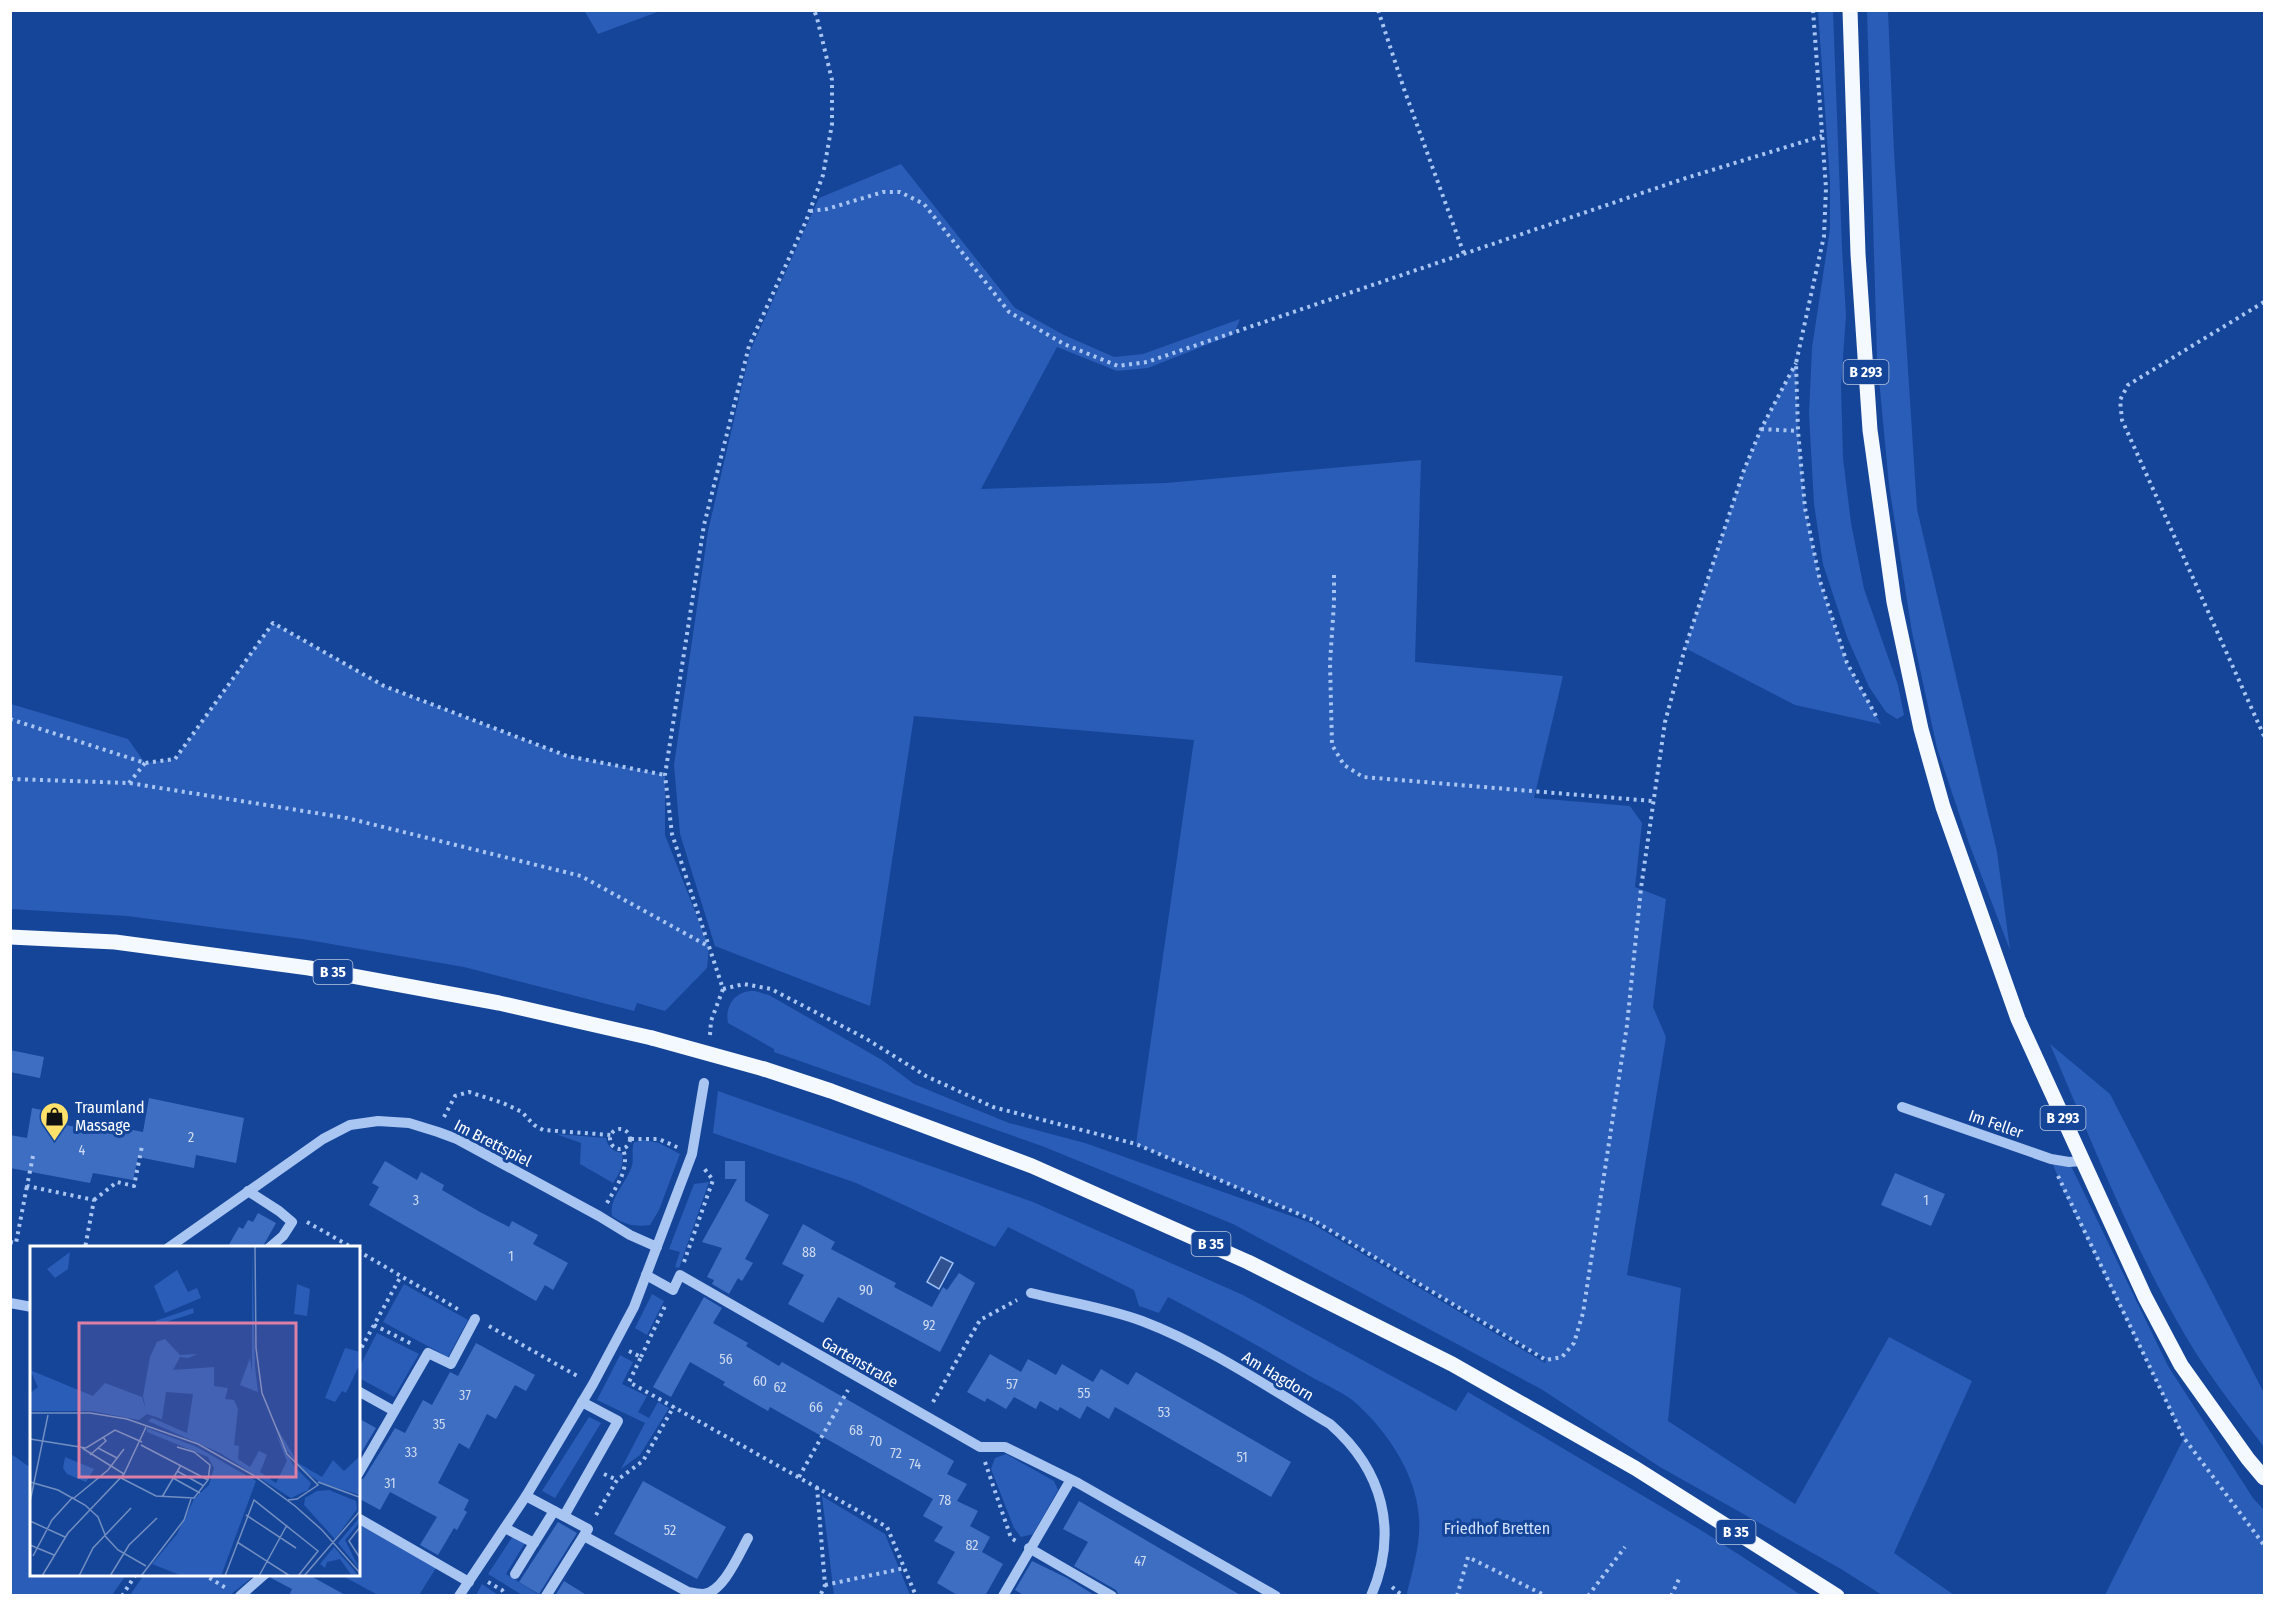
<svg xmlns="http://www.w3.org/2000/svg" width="2275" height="1606" font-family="'Fira Sans Condensed',sans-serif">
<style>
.green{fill:#295db7}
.water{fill:#305190;stroke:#9cbef5;stroke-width:1.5}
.building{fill:#3e6ec1}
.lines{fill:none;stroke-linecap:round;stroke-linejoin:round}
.path{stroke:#a9c5f2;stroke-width:4;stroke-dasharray:3 4.5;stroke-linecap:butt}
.minor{stroke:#a9c5f2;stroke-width:10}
.major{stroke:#f4f8ff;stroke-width:15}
.major-bridge{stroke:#f4f8ff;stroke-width:15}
.labels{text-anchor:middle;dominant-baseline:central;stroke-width:6;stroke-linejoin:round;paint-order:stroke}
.number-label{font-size:14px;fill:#cfdbf0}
.shield{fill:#154599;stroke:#b9c7e0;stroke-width:1.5}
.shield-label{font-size:15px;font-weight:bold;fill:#fff}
.poi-label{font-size:16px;fill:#fff;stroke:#154599;text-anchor:start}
.street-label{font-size:16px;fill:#fff;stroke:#154599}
.park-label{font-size:16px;fill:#d1e1fd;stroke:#154599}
.inset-road{fill:none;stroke:#738fc2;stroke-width:1.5}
.view{fill:#dd80a5;fill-opacity:0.15;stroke:#dd80a5;stroke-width:3}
.inset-edge{fill:none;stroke:#fff;stroke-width:3}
</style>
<rect width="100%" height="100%" fill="#154599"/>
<g class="green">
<path d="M584,10H660V11L598,34Z"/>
<path d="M1818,11H1833L1842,248L1846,315L1841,385L1843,458L1851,523L1864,589L1898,685L1904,715L1897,719L1886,712L1869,687L1847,637L1823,564L1814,504L1809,414L1812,348L1830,229V181Z"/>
<path d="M1867,11H1888L1894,152L1917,509L1997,852L2010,950L1970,846L1937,748L1912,632L1889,485L1877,358Z"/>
<path d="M901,164L1015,308L1064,335L1114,357L1143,354L1240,319L1234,334L1148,368L1117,371L1057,347L981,489L1166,483L1421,460L1415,662L1563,676L1534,798L1630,806L1642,823L1635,887L1666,899L1653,1007L1666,1037L1627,1275L1681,1288L1668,1421L1795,1504L1889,1337L1972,1381L1894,1553L1954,1595H1882L1841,1569L1660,1467L1541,1389L1233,1224L1042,1146L774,1052V1049L728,1023C725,1008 733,993 750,991C755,990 763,994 769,995L882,1060L914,1084L955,1101L1009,1123L1085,1143L1311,1223L1545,1363L1546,1359L1313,1220L1136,1144L1194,740L914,716L870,1006L715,946L680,834L674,765L708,531L750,351L819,198Z"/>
<path d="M1796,363L1798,431L1805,508L1820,581L1847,663L1881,724L1795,705L1685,648L1744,470L1761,429Z"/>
<path d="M273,623L384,686L567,756L665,775V835L709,947L707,968L665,1011L637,1003L634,1011L464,967L302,939L127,916L11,909V704L128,739L145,763L175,759Z"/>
<path d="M2050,1044L2110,1094L2264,1393V1447C2237,1411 2208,1375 2185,1335C2131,1243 2092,1142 2050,1044Z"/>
<path d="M718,1091L1033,1202L1243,1295L1456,1411L1468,1392L1704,1532L1801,1595H1409L1407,1593C1413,1568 1421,1543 1419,1517C1416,1475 1389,1434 1359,1406C1346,1393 1325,1385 1308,1375C1262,1348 1216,1322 1168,1297L1159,1313L1139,1306L1134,1290L1008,1227L995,1247L856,1183L713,1133Z"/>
<path d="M556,1134L606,1138C608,1148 613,1151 622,1153C624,1165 620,1173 613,1183L580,1164L581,1143Z"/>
<path d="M645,1140L659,1143L680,1154L659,1210L650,1225C635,1227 625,1225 612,1216C609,1197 626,1184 632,1166C634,1158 631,1151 634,1142Z"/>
<path d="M2051,1159L2069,1162L2168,1366L2253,1498L2264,1510V1595H2105L2184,1438L2062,1188Z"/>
<path d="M709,1182L679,1268L675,1267L680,1252L669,1249L694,1184Z"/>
<path d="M404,1284L468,1320L448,1357L383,1322Z"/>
<path d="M652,1294L664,1301L647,1335L635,1328Z"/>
<path d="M377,1333L419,1354L394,1397L359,1378V1368Z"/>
<path d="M620,1355L633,1362L622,1384L647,1396L638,1412L649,1418L658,1402L669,1408L640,1455L621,1469L645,1423L597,1400Z"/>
<path d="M589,1417L601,1423L555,1498L542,1491Z"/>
<path d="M11,1454L31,1468L32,1574L126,1575L112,1595H11Z"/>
<path d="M1006,1454L1054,1481L1058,1490L1033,1534L1021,1537L1014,1528L991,1469L995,1458Z"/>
<path d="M822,1496L885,1534L910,1595H834Z"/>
<path d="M359,1524L436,1568L419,1595H378L341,1575L358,1574Z"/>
<path d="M513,1536L525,1543L506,1574L538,1594L537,1595H522L488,1574Z"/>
<path d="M144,1575V1574L255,1575L230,1595H130Z"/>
<path d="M482,1584L498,1595H499H476Z"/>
</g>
<path class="water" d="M941,1257L953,1263L939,1289L927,1282Z"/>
<g class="building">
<path d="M10,1050L44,1057L40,1078L10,1072Z"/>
<path d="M149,1098L244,1118L236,1163L196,1155L194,1168L138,1157L133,1180L93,1173L90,1183L10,1168V1135L27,1138L32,1108L58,1113L56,1123L106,1133L107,1125L143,1132Z"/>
<path d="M385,1161L417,1180L421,1172L444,1185L442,1190L480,1212L509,1227L512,1221L538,1235L533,1244L568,1263L553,1290L545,1285L536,1301L369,1205L379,1187L372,1183Z"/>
<path d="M725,1161H745V1201L769,1215L745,1259L753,1263L742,1281L738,1278L729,1294L712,1284L714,1280L707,1277L722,1248L702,1242L737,1179H725Z"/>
<path d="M1895,1173L1945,1194L1931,1226L1881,1205Z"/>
<path d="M258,1213L276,1223L262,1248H227L239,1227L243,1229L248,1220L253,1222Z"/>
<path d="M803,1224L835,1242L831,1249L896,1283L894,1287L932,1307L943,1287L947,1290L959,1273L975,1283L940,1352L838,1297L823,1323L788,1304L804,1275L782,1264Z"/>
<path d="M704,1297L722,1308L713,1323L748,1343L746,1346L779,1366L782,1362L954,1461L947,1474L967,1484L957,1501L978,1511L970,1526L990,1537L982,1552L1003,1564L985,1596H959L937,1583L955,1552L934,1541L943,1527L923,1516L933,1499L770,1407L768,1411L723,1385L725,1382L690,1362L671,1397L653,1387Z"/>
<path d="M476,1343L535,1375L526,1391L515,1385L496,1419L487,1414L469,1449L459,1443L438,1483L469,1500L464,1510L467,1512L457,1530L454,1528L438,1555L420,1545L437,1517L390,1492L380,1510L358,1498V1481L364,1478L395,1428L405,1433L423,1400L432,1405L450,1372L458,1376Z"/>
<path d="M990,1354L1021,1372L1028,1359L1056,1375L1062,1364L1093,1382L1101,1369L1128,1385L1136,1372L1291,1462L1271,1497L1115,1407L1109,1419L1087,1406L1080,1419L1060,1407L1058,1411L1040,1401L1036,1409L1014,1397L1006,1409L987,1398L985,1402L967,1392Z"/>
<path d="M358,1418L376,1428L358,1458Z"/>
<path d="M643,1481L726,1527L697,1579L614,1534Z"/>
<path d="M1079,1501L1166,1552L1242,1596H1119L1116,1590L1074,1566L1088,1542L1063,1529Z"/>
<path d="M558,1522L577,1533L539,1594L519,1582Z"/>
<path d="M1032,1561L1067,1578L1096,1596H1025L1015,1590Z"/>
<path d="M272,1575H309L347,1596H289L292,1589L271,1578Z"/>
<path d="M564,1581L588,1596H555Z"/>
</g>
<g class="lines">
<g class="path">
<path d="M1378,10L1404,89L1464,254"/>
<path d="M1813,10L1826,188L1824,236L1796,363L1798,431L1805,508L1820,581L1847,663L1876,716"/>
<path d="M810,211L827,209L883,192H900L924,204L1009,312L1064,344L1118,366L1147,362L1683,179L1822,136"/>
<path d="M2264,302L2128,385L2120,400L2122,420L2264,736"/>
<path d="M1761,429L1798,431"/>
<path d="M1334,575V603L1330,663L1332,745L1344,765L1363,777L1652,801"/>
<path d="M10,719L145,763L175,759L273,623L384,686L567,756L665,775"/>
<path d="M10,779L129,783L347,818L581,876L708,946"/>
<path d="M129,783L145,763"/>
<path d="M723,989L744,984L771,989L865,1038L926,1076L993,1107L1136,1144L1313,1220L1546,1360L1562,1357L1574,1343L1583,1313L1627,1025L1641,888L1665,722L1685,648L1744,470L1761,429L1796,363"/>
<path d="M710,1035L711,1021L723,989L672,834L665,775L704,525L749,346L806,221L823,175L832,124V80L817,18L814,10"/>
<path d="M444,1117L455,1096L469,1092L503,1103L522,1112L534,1125L543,1130L611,1135"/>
<circle cx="620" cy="1139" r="10"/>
<path d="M631,1139H659L679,1148"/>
<path d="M33,1156L27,1186L94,1200L85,1248"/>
<path d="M2058,1176L2184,1438L2264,1545"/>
<path d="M94,1200L117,1182L134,1186L142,1146"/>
<path d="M607,1203C617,1185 630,1169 623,1149"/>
<path d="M307,1222L353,1248"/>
<path d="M10,1242L16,1243L27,1186"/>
<path d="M358,1251L461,1311"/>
<path d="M684,1262L713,1180L703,1167"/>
<path d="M374,1325L414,1345"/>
<path d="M489,1326L579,1377"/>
<path d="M629,1351L641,1357L629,1382L887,1527L916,1596"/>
<path d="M358,1354L401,1276"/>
<path d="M641,1357L666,1304"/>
<path d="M933,1402L980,1320L1017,1300"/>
<path d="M985,1462L1011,1538L1016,1541"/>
<path d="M604,1474L617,1480"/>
<path d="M799,1477L848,1390"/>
<path d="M817,1487L825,1585L820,1596"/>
<path d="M596,1515L617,1480L643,1461L674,1406"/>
<path d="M203,1574L226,1588"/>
<path d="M488,1582L502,1590L506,1596"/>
<path d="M825,1585L905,1568"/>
<path d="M1392,1587L1403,1596"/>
<path d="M122,1596L136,1574"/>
<path d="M1457,1596L1468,1557L1546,1596"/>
<path d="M1588,1596L1625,1547"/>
<path d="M1671,1596L1679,1579"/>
</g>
<g class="minor">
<path d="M1902,1107L2051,1159L2069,1162L2082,1161"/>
<path d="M248,1191L279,1211L292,1222L283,1236L269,1248"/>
<path d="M168,1248L323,1139L350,1125L378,1121L409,1123L438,1132L457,1139L599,1216L630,1235L657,1247"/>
<path d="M646,1275L673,1290L680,1275L980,1447H1005L1078,1483L1276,1596"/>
<path d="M1031,1293C1067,1302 1107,1308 1142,1321C1208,1346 1269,1388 1330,1424C1383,1470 1399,1531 1371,1596"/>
<path d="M10,1303L32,1307"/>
<path d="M358,1391L394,1411"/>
<path d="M358,1474L428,1353L451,1364L475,1319"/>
<path d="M526,1496L588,1529L546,1596"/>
<path d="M564,1516L618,1421L582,1402"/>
<path d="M358,1518L469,1582"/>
<path d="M505,1528L534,1543L554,1511"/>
<path d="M584,1536L688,1592C693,1593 698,1594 703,1594C723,1593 739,1554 748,1538"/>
<path d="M1029,1548L1112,1596"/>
<path d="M515,1574L534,1543"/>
<path d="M240,1596L265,1574"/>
<path d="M459,1596L526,1496L593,1384L634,1307L692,1154L704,1083"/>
<path d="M1003,1596L1070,1481"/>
</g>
<g class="major">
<path d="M1850,10L1858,254L1870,430L1894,602L1921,729L1943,807L2018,1019L2145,1297L2181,1365L2248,1459L2264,1478"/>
<path d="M10,937L115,942L309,968L499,1003L652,1038"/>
<path d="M764,1069L831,1091L1032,1166L1248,1262L1452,1364L1635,1468L1837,1596"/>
</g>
<path class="major-bridge" d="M652,1038L764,1069"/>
</g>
<defs>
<symbol id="shop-pin" viewBox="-11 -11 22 30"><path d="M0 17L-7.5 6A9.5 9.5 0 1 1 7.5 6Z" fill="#ffe06a" stroke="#154599"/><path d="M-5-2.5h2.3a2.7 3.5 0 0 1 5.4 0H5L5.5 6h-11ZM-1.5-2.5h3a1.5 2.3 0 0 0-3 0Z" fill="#111"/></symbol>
</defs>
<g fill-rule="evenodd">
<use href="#shop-pin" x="38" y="1100" width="33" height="45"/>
</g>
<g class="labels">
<g class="number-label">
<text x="191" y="1137">2</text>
<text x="82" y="1150">4</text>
<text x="416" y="1200">3</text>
<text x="1926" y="1200">1</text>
<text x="809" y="1252">88</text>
<text x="511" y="1256">1</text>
<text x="866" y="1290">90</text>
<text x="929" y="1325">92</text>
<text x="726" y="1359">56</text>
<text x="760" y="1381">60</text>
<text x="1012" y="1384">57</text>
<text x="780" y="1387">62</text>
<text x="1084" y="1393">55</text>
<text x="465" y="1395">37</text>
<text x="816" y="1407">66</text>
<text x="1164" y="1412">53</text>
<text x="439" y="1424">35</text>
<text x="856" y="1430">68</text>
<text x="876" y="1441">70</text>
<text x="411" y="1452">33</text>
<text x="896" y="1453">72</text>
<text x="1242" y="1457">51</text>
<text x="915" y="1464">74</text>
<text x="390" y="1483">31</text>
<text x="945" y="1500">78</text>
<text x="670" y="1530">52</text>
<text x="972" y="1545">82</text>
<text x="1140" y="1561">47</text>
</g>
<g class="shield">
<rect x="1843.5" y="360" width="45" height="24" rx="4.5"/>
<rect x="313.5" y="960" width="39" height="24" rx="4.5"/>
<rect x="2040.5" y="1106" width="45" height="24" rx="4.5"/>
<rect x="1191.5" y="1232" width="39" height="24" rx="4.5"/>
<rect x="1716.5" y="1520" width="39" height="24" rx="4.5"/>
</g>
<g class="shield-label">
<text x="1866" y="372">B 293</text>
<text x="333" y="972">B 35</text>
<text x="2063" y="1118">B 293</text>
<text x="1211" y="1244">B 35</text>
<text x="1736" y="1532">B 35</text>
</g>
<g class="poi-label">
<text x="75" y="1107">Traumland<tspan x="75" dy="18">Massage</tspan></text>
</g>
<g class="street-label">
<text transform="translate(1996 1124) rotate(19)">Im Feller</text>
<text transform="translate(493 1143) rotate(27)">Im Brettspiel</text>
<text transform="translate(860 1362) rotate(30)">Gartenstraße</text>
<text transform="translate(1278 1376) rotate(31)">Am Hagdorn</text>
</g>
<g class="park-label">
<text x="1497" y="1528">Friedhof Bretten</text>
</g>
</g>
<g transform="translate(30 1246)">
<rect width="330" height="330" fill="#154599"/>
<path d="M222,0L225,121L228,146L210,139L220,112L222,126ZM40,6L38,23L25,32L17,23ZM147,24L158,46L167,42L171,52L135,67L124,40ZM267,38L280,43L277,70L264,68ZM163,62L164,67L127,79L125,75ZM135,93L150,109L167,108L158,112L150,111L143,124L184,121V140L198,142L195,153L204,154L208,163L204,199L209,200L208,213L220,221L229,205L237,209L230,226L246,237L257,215L246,188L264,220L281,237L278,244L261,252L190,207L118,175L122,172L166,191L157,187L163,148L136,146L132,173L117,168L109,174L61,165H0V147L8,141L0,124L63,150L75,137L112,151L116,164L113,150L120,111L127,96ZM315,102L330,106V118L316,147L312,145L305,156L295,152ZM244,177L268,217L292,231L303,214L314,225L330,210V249L291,237L275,226L257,205ZM117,182L167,201L226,235L191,330L150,329L122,318L147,288L164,253L179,239L184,222L178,211L117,186ZM35,211L64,223L56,236L37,228L33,222ZM299,244L326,255L327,263L305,293L274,259L275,252L287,245ZM330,271V276L315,294L330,324L308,297ZM304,301L323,323L328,330H322L310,313L297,316L295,322L290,318Z" fill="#295db7"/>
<path class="inset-road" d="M225,0L226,102L232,147L257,208L288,239L267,253L258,254M0,167H60L97,173L168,198L223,229L265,260L292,284L330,327M0,193L56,202L85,184L112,196M111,199L178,234M52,202L94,228M68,202L87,212M60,209L76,195L73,191M147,225L174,240M91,232L126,250L164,252L178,234L180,219L164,206L147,201M143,232L170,247M0,236L28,244L55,259L68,271L76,291L88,304L116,320M288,236L329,251M132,251L151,219M44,252L78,224L94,203M0,256L18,169M216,269L266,302M0,275L35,291M330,281L319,295L330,312M207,296L260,330M0,299L24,309M3,310L22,274L43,251M12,330L38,287L94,228L116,181M49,330L63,302L101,262M80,330L99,299L127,272M111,330L154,274L161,253M195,330L224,254L288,305L268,330M229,330L257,279M274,330L330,265"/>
<path class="view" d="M49,77H266V231H49Z"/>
<rect width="330" height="330" class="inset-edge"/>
</g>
<rect width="2275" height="1606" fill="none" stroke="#ffffff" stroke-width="24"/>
</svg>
